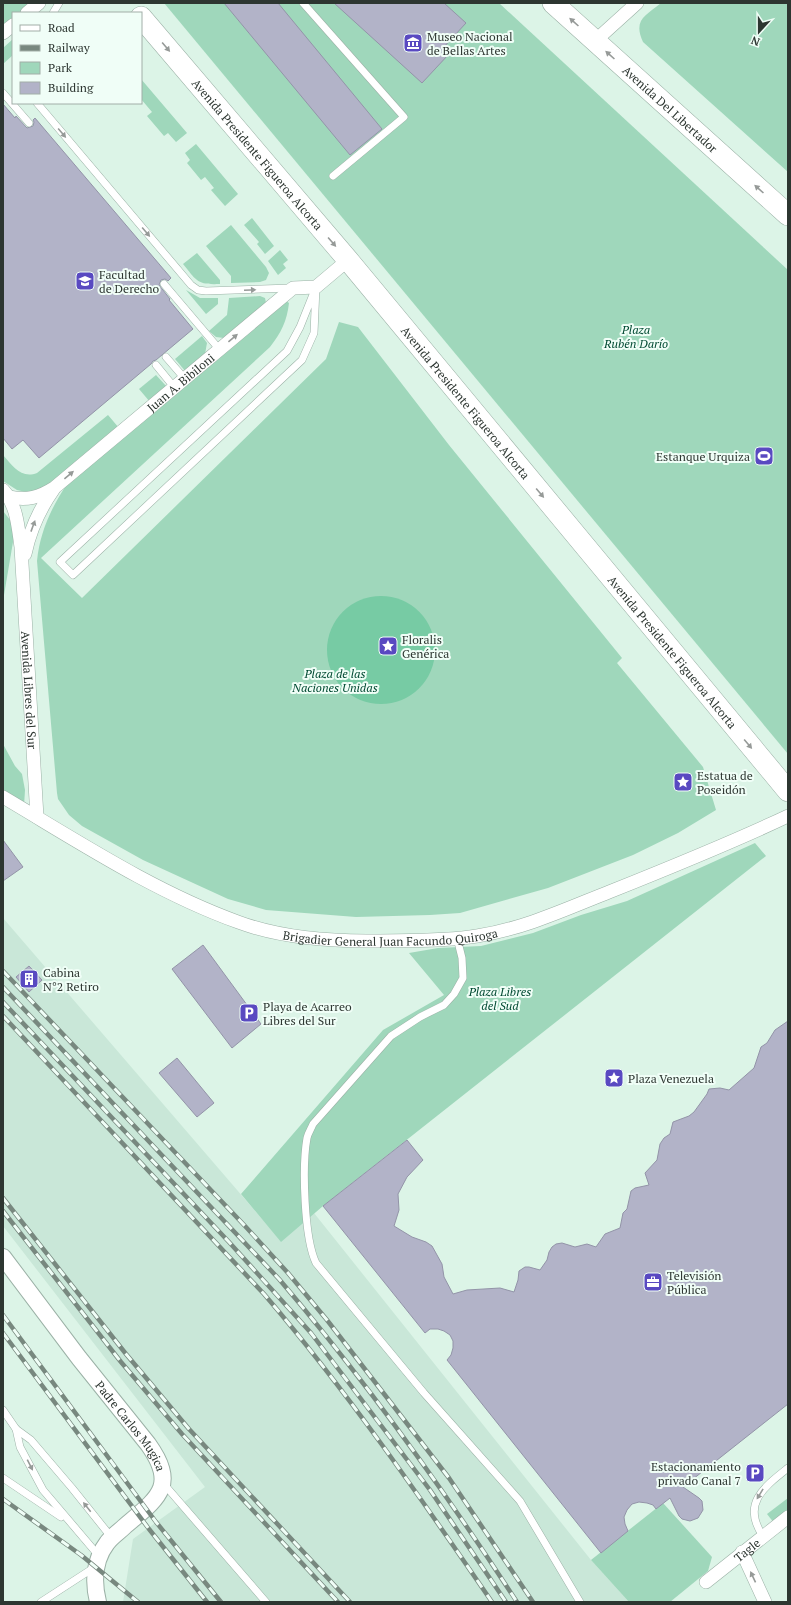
<svg xmlns="http://www.w3.org/2000/svg" width="791" height="1605" font-family="'PT Serif',serif">
<style>
.built{fill:#c9e7d8}
.green{fill:#9fd7bb}
.water{fill:#77cba4}
.building{fill:#b2b3c8;stroke:#9394a8}
.lines{fill:none;stroke-linecap:round;stroke-linejoin:round}
.service-casing{stroke:#9bb1a6;stroke-width:8}
.minor-casing{stroke:#9bb1a6;stroke-width:14}
.tertiary-casing{stroke:#9bb1a6;stroke-width:18}
.primary-casing{stroke:#9bb1a6;stroke-width:22}
.service{stroke:#fff;stroke-width:7}
.minor{stroke:#fff;stroke-width:13}
.tertiary{stroke:#fff;stroke-width:16}
.primary{stroke:#fff;stroke-width:21}
.rail-casing{stroke:#78887f;stroke-width:4.5}
.rail{stroke:#f0fef7;stroke-width:3;stroke-dasharray:9;stroke-linecap:butt}
.oneway{fill:#969a98}
.labels{text-anchor:middle;dominant-baseline:central;stroke-width:4;stroke-linejoin:round;paint-order:stroke}
.poi-label{font-size:12px;fill:#2d3631;stroke:#f0fef7;text-anchor:start}
.street-label{font-size:12px;fill:#2d3631;stroke:#f0fef7}
.park-label{font-size:12px;font-style:italic;fill:#014a32;stroke:#f0fef7}
</style>
<rect width="100%" height="100%" fill="#dcf4e7"/>
<path class="built" d="M3,918L281,1241L314,1213L591,1560L629,1602H123L133,1539L205,1487L3,1226Z"/>
<g class="green">
<path d="M3,3H31L20,13H13V19L3,28Z"/>
<path d="M164,3H499L788,270V754Z"/>
<path d="M661,3H788V172L643,42C633,20 645,16 661,3Z"/>
<path d="M13,39V55L3,64V48Z"/>
<path d="M141,79L187,133L176,142L168,133L164,136L147,116L152,112L141,99Z"/>
<path d="M196,144L238,194L225,206L211,190L214,188L205,177L201,180L187,163L190,160L185,153Z"/>
<path d="M252,218L274,246L265,254L257,244L259,242L244,225Z"/>
<path d="M231,225L266,267L269,273L266,280L260,282L231,283V276L206,246Z"/>
<path d="M280,250L288,260L283,264L286,268L278,275L268,261Z"/>
<path d="M197,253L220,280V284C197,285 197,281 183,264Z"/>
<path d="M186,290L200,298H218V304L206,314Z"/>
<path d="M260,296L265,298L266,303L224,338L216,337L209,331L227,315L229,298Z"/>
<path d="M285,300L289,303C287,321 281,333 270,347L41,558L82,598L326,359L339,322L358,327L449,445L622,658L617,663L703,767L716,810L678,833L633,855L548,888L460,913L430,915L356,917L266,910L228,899L143,860L82,826L69,815L58,799L57,793L37,561C40,532 51,508 67,484Z"/>
<path d="M202,336L207,343L205,354L186,372L175,359Z"/>
<path d="M156,375L167,387L150,402L139,389Z"/>
<path d="M108,415L119,428L44,489L26,492L17,490L3,481V455C13,466 21,479 37,473Z"/>
<path d="M3,511L11,521L14,536L3,601Z"/>
<path d="M3,744L15,766L22,774L25,790L24,806L3,792Z"/>
<path d="M755,843L766,856L323,1206L281,1242L241,1194L383,1030L444,995L409,953L438,948L481,946L533,933L581,915L627,901Z"/>
<path d="M788,1498V1512L774,1523L767,1514Z"/>
<path d="M663,1503L712,1557L708,1571L670,1602H629L591,1560Z"/>
</g>
<circle class="water" cx="381" cy="650" r="54"/>
<g class="building">
<path d="M224,3H278L382,129L350,155Z"/>
<path d="M334,3H444L466,23L443,48L449,54L422,83Z"/>
<path d="M3,104L15,118L16,116L27,128L33,126L34,122L33,120L35,118L46,131L171,278L168,281L165,279L161,280L159,285L170,299L169,300L193,329L156,360L153,361L151,364L39,458L23,440L12,449L3,438Z"/>
<path d="M3,840L23,867L3,881Z"/>
<path d="M203,945L261,1024L232,1048L172,969Z"/>
<path d="M29,966L42,980L29,992L16,977Z"/>
<path d="M788,1021V1404L683,1487L699,1498L702,1501L703,1510L698,1518L690,1521L682,1519L679,1516L670,1498L656,1509L653,1505L647,1503L639,1502L632,1504L627,1510L624,1517L625,1524L628,1531L601,1553L447,1360L451,1355L453,1348V1341L450,1335L444,1331L438,1329H430L425,1333L323,1206L407,1140L423,1160L407,1177L398,1194L399,1210L394,1226L412,1237L426,1242L432,1246L442,1264L444,1277L453,1294L467,1290L500,1288L514,1292L518,1280L519,1271L525,1267H529L540,1270L547,1260L549,1252L552,1247L556,1244L562,1243L575,1247L587,1244L596,1247L605,1234L620,1228L623,1213L627,1209L631,1191L635,1188L649,1185L645,1173L657,1160L660,1144L664,1138L670,1134L673,1122L689,1116L694,1112L707,1094L709,1089L720,1088L729,1090L754,1068L761,1047L767,1043L775,1030Z"/>
<path d="M177,1058L214,1103L197,1117L159,1073Z"/>
</g>
<g class="lines">
<defs>
<g id="service">
<path d="M303,3L404,117L333,176"/>
<path d="M53,13L59,3"/>
<path d="M3,93L29,123"/>
<path d="M37,103L191,285L198,290L206,291L291,288"/>
<path d="M164,284L220,350"/>
<path d="M316,287L314,333L302,360L73,575L60,562L287,351L300,327Z"/>
<path d="M166,357L185,379"/>
<path d="M156,365L174,387"/>
<path d="M457,938L462,958L463,978L454,994L444,1005L420,1017L391,1036L313,1124C311,1129 308,1133 307,1138C302,1166 304,1238 316,1263L424,1393L520,1501L580,1602"/>
<path d="M3,1410L16,1429L31,1440L72,1488L112,1538"/>
<path d="M16,1429L20,1447L43,1490L99,1556"/>
<path d="M3,1478L61,1517"/>
<path d="M163,1483L266,1602"/>
<path d="M763,1536C741,1504 764,1487 788,1468"/>
<path d="M41,1602L95,1567"/>
</g>
<g id="minor">
<path d="M27,13L39,3"/>
<path d="M3,33L13,25"/>
<path d="M595,41L637,3"/>
<path id="s1" d="M3,490C17,505 18,527 21,547L37,817"/>
<path id="s2" d="M10,497C27,501 40,497 54,488L293,288L316,287L348,260"/>
<path d="M25,554C30,530 39,510 53,490"/>
<path id="s3" d="M3,797C79,842 155,892 238,922C278,937 324,941 367,941C403,940 441,942 477,936C523,929 566,909 609,892C669,868 729,844 788,816"/>
<path d="M742,1552L765,1602"/>
<path id="s4" d="M706,1582L788,1517"/>
</g>
<g id="tertiary">
<path id="s5" d="M3,1257L79,1358L148,1444C178,1486 158,1498 125,1526C119,1532 112,1536 107,1543C94,1560 93,1582 98,1602"/>
</g>
<g id="primary">
<path id="s6" d="M553,3L788,215"/>
<path id="s7" d="M141,17L348,260L788,791"/>
</g>
</defs>
<use href="#service" class="service-casing"/>
<use href="#minor" class="minor-casing"/>
<use href="#tertiary" class="tertiary-casing"/>
<use href="#primary" class="primary-casing"/>
<use href="#service" class="service"/>
<use href="#minor" class="minor"/>
<use href="#tertiary" class="tertiary"/>
<use href="#primary" class="primary"/>
<defs>
<g id="rail">
<path d="M3,971L245,1226L288,1273L327,1320L449,1478L533,1602"/>
<path d="M3,987L279,1279C366,1381 444,1490 517,1602"/>
<path d="M3,1002L229,1242L311,1333L430,1490L506,1602"/>
<path d="M3,1016L264,1294C347,1391 420,1497 492,1602"/>
<path d="M3,1198L126,1354L189,1429L350,1602"/>
<path d="M3,1211L121,1362L182,1434L338,1602"/>
<path d="M3,1315L156,1522L221,1602"/>
<path d="M3,1333L149,1529L207,1602"/>
<path d="M3,1499L81,1555L138,1602"/>
</g>
</defs>
<use href="#rail" class="rail-casing"/>
<use href="#rail" class="rail"/>
</g>
<defs><path id="oneway-solid" d="M-6-.8H1V-3.2L6.5 0L1 3.2V.8H-6Z"/></defs>
<g class="oneway">
<use href="#oneway-solid" transform="translate(574 22) rotate(-138)"/>
<use href="#oneway-solid" transform="translate(166 47) rotate(50)"/>
<use href="#oneway-solid" transform="translate(610 55) rotate(-138)"/>
<use href="#oneway-solid" transform="translate(62 133) rotate(50)"/>
<use href="#oneway-solid" transform="translate(759 189) rotate(-138)"/>
<use href="#oneway-solid" transform="translate(146 232) rotate(50)"/>
<use href="#oneway-solid" transform="translate(332 242) rotate(49)"/>
<use href="#oneway-solid" transform="translate(250 290) rotate(-3)"/>
<use href="#oneway-solid" transform="translate(233 338) rotate(-40)"/>
<use href="#oneway-solid" transform="translate(69 475) rotate(-40)"/>
<use href="#oneway-solid" transform="translate(540 493) rotate(50)"/>
<use href="#oneway-solid" transform="translate(33 526) rotate(-70)"/>
<use href="#oneway-solid" transform="translate(748 744) rotate(50)"/>
<use href="#oneway-solid" transform="translate(30 1465) rotate(63)"/>
<use href="#oneway-solid" transform="translate(760 1494) rotate(121)"/>
<use href="#oneway-solid" transform="translate(87 1507) rotate(-128)"/>
<use href="#oneway-solid" transform="translate(753 1577) rotate(-115)"/>
</g>
<defs>
<symbol id="museum-square" viewBox="-11 -11 22 22"><rect x="-9" y="-9" width="18" height="18" rx="4" fill="#5949c1" stroke="#f0fef7"/><path d="M0-6L6-3V-2H-6V-3ZM-5-1h2V3h-2ZM-1-1h2V3h-2ZM3-1h2V3H3ZM-6 4H6V6H-6Z" fill="#fff"/></symbol>
<symbol id="university-square" viewBox="-11 -11 22 22"><rect x="-9" y="-9" width="18" height="18" rx="4" fill="#5949c1" stroke="#f0fef7"/><path d="M0-5L7-2L0 1L-7-2ZM-4 1L0 2.5L4 1V4Q0 6-4 4Z" fill="#fff"/></symbol>
<symbol id="stadium-square" viewBox="-11 -11 22 22"><rect x="-9" y="-9" width="18" height="18" rx="4" fill="#5949c1" stroke="#f0fef7"/><path d="M0-5a6.5 5 0 1 0 0 10a6.5 5 0 1 0 0-10ZM-3.5-1.8h7v3.6h-7Z" fill="#fff"/></symbol>
<symbol id="sight-square" viewBox="-11 -11 22 22"><rect x="-9" y="-9" width="18" height="18" rx="4" fill="#5949c1" stroke="#f0fef7"/><path d="M0-6L1.8-2.2L6-1.7L2.9 1.2L3.7 5.4L0 3.3L-3.7 5.4L-2.9 1.2L-6-1.7L-1.8-2.2Z" fill="#fff"/></symbol>
<symbol id="building-square" viewBox="-11 -11 22 22"><rect x="-9" y="-9" width="18" height="18" rx="4" fill="#5949c1" stroke="#f0fef7"/><path d="M-4-6H4V6H1V3H-1V6H-4ZM-2.5-4.3h1.7v1.8h-1.7ZM.8-4.3h1.7v1.8H.8ZM-2.5-1h1.7V.8h-1.7ZM.8-1h1.7V.8H.8Z" fill="#fff"/></symbol>
<symbol id="parking-square" viewBox="-11 -11 22 22"><rect x="-9" y="-9" width="18" height="18" rx="4" fill="#5949c1" stroke="#f0fef7"/><path d="M-3.5-5.5H1a3.5 3.5 0 0 1 0 7H-1V5.5H-3.5ZM-1-3.4V-.6H.8a1.4 1.4 0 0 0 0-2.8Z" fill="#fff"/></symbol>
<symbol id="office-square" viewBox="-11 -11 22 22"><rect x="-9" y="-9" width="18" height="18" rx="4" fill="#5949c1" stroke="#f0fef7"/><path d="M-6-3h4V-5.5h4V-3h4V5H-6ZM-1-4.5V-3h2v-1.5ZM-6 0V1H6V0Z" fill="#fff"/></symbol>
</defs>
<g fill-rule="evenodd">
<use href="#museum-square" x="402" y="32" width="22" height="22"/>
<use href="#university-square" x="74" y="270" width="22" height="22"/>
<use href="#stadium-square" x="753" y="445" width="22" height="22"/>
<use href="#sight-square" x="377" y="635" width="22" height="22"/>
<use href="#sight-square" x="672" y="771" width="22" height="22"/>
<use href="#building-square" x="18" y="968" width="22" height="22"/>
<use href="#parking-square" x="238" y="1002" width="22" height="22"/>
<use href="#sight-square" x="603" y="1067" width="22" height="22"/>
<use href="#office-square" x="642" y="1271" width="22" height="22"/>
<use href="#parking-square" x="744" y="1462" width="22" height="22"/>
</g>
<g class="labels">
<g class="poi-label">
<text x="427" y="36">Museo Nacional<tspan x="427" dy="14">de Bellas Artes</tspan></text>
<text x="99" y="274">Facultad<tspan x="99" dy="14">de Derecho</tspan></text>
<text x="750" y="456" text-anchor="end">Estanque Urquiza</text>
<text x="402" y="639">Floralis<tspan x="402" dy="14">Genérica</tspan></text>
<text x="697" y="775">Estatua de<tspan x="697" dy="14">Poseidón</tspan></text>
<text x="43" y="972">Cabina<tspan x="43" dy="14">N°2 Retiro</tspan></text>
<text x="263" y="1006">Playa de Acarreo<tspan x="263" dy="14">Libres del Sur</tspan></text>
<text x="628" y="1078">Plaza Venezuela</text>
<text x="667" y="1275">Televisión<tspan x="667" dy="14">Pública</tspan></text>
<text x="741" y="1466" text-anchor="end">Estacionamiento<tspan x="741" dy="14">privado Canal 7</tspan></text>
</g>
<g class="street-label">
<text stroke="none"><textPath href="#s6" startOffset="158">Avenida Del Libertador</textPath></text>
<text stroke="none"><textPath href="#s7" startOffset="180">Avenida Presidente Figueroa Alcorta</textPath></text>
<text stroke="none"><textPath href="#s2" startOffset="211">Juan A. Bibiloni</textPath></text>
<text stroke="none"><textPath href="#s7" startOffset="504">Avenida Presidente Figueroa Alcorta</textPath></text>
<text stroke="none"><textPath href="#s7" startOffset="828">Avenida Presidente Figueroa Alcorta</textPath></text>
<text stroke="none"><textPath href="#s1" startOffset="204">Avenida Libres del Sur</textPath></text>
<text stroke="none"><textPath href="#s3" startOffset="421">Brigadier General Juan Facundo Quiroga</textPath></text>
<text stroke="none"><textPath href="#s5" startOffset="212">Padre Carlos Mugica</textPath></text>
<text stroke="none"><textPath href="#s4" startOffset="52">Tagle</textPath></text>
</g>
<g class="park-label">
<text x="636" y="329">Plaza<tspan x="636" dy="14">Rubén Darío</tspan></text>
<text x="335" y="673">Plaza de las<tspan x="335" dy="14">Naciones Unidas</tspan></text>
<text x="500" y="991">Plaza Libres<tspan x="500" dy="14">del Sud</tspan></text>
</g>
</g>
<rect width="791" height="1605" fill="none" stroke="#2d3631" stroke-width="8"/>
<rect x="12" y="12" width="130" height="92" fill="#f0fef7" stroke="#a2aea8"/>
<rect x="20" y="25" width="20" height="6" fill="#ffffff" stroke="#a2aea8"/>
<text x="48" y="32" font-size="12" fill="#2d3631">Road</text>
<rect x="20" y="45" width="20" height="6" fill="#78887f" stroke="#a2aea8"/>
<text x="48" y="52" font-size="12" fill="#2d3631">Railway</text>
<rect x="20" y="62" width="20" height="12" fill="#9fd7bb" stroke="#a2aea8"/>
<text x="48" y="72" font-size="12" fill="#2d3631">Park</text>
<rect x="20" y="82" width="20" height="12" fill="#b2b3c8" stroke="#a2aea8"/>
<text x="48" y="92" font-size="12" fill="#2d3631">Building</text>
<g transform="translate(759 32) rotate(201)" stroke="#f0fef7" stroke-width="3" paint-order="stroke">
<path d="M0-3L7 15L0 10L-7 15Z" fill="#2d3631"/>
<text y="-6" font-size="11" font-weight="bold" text-anchor="middle" fill="#2d3631">N</text>
</g>
</svg>
